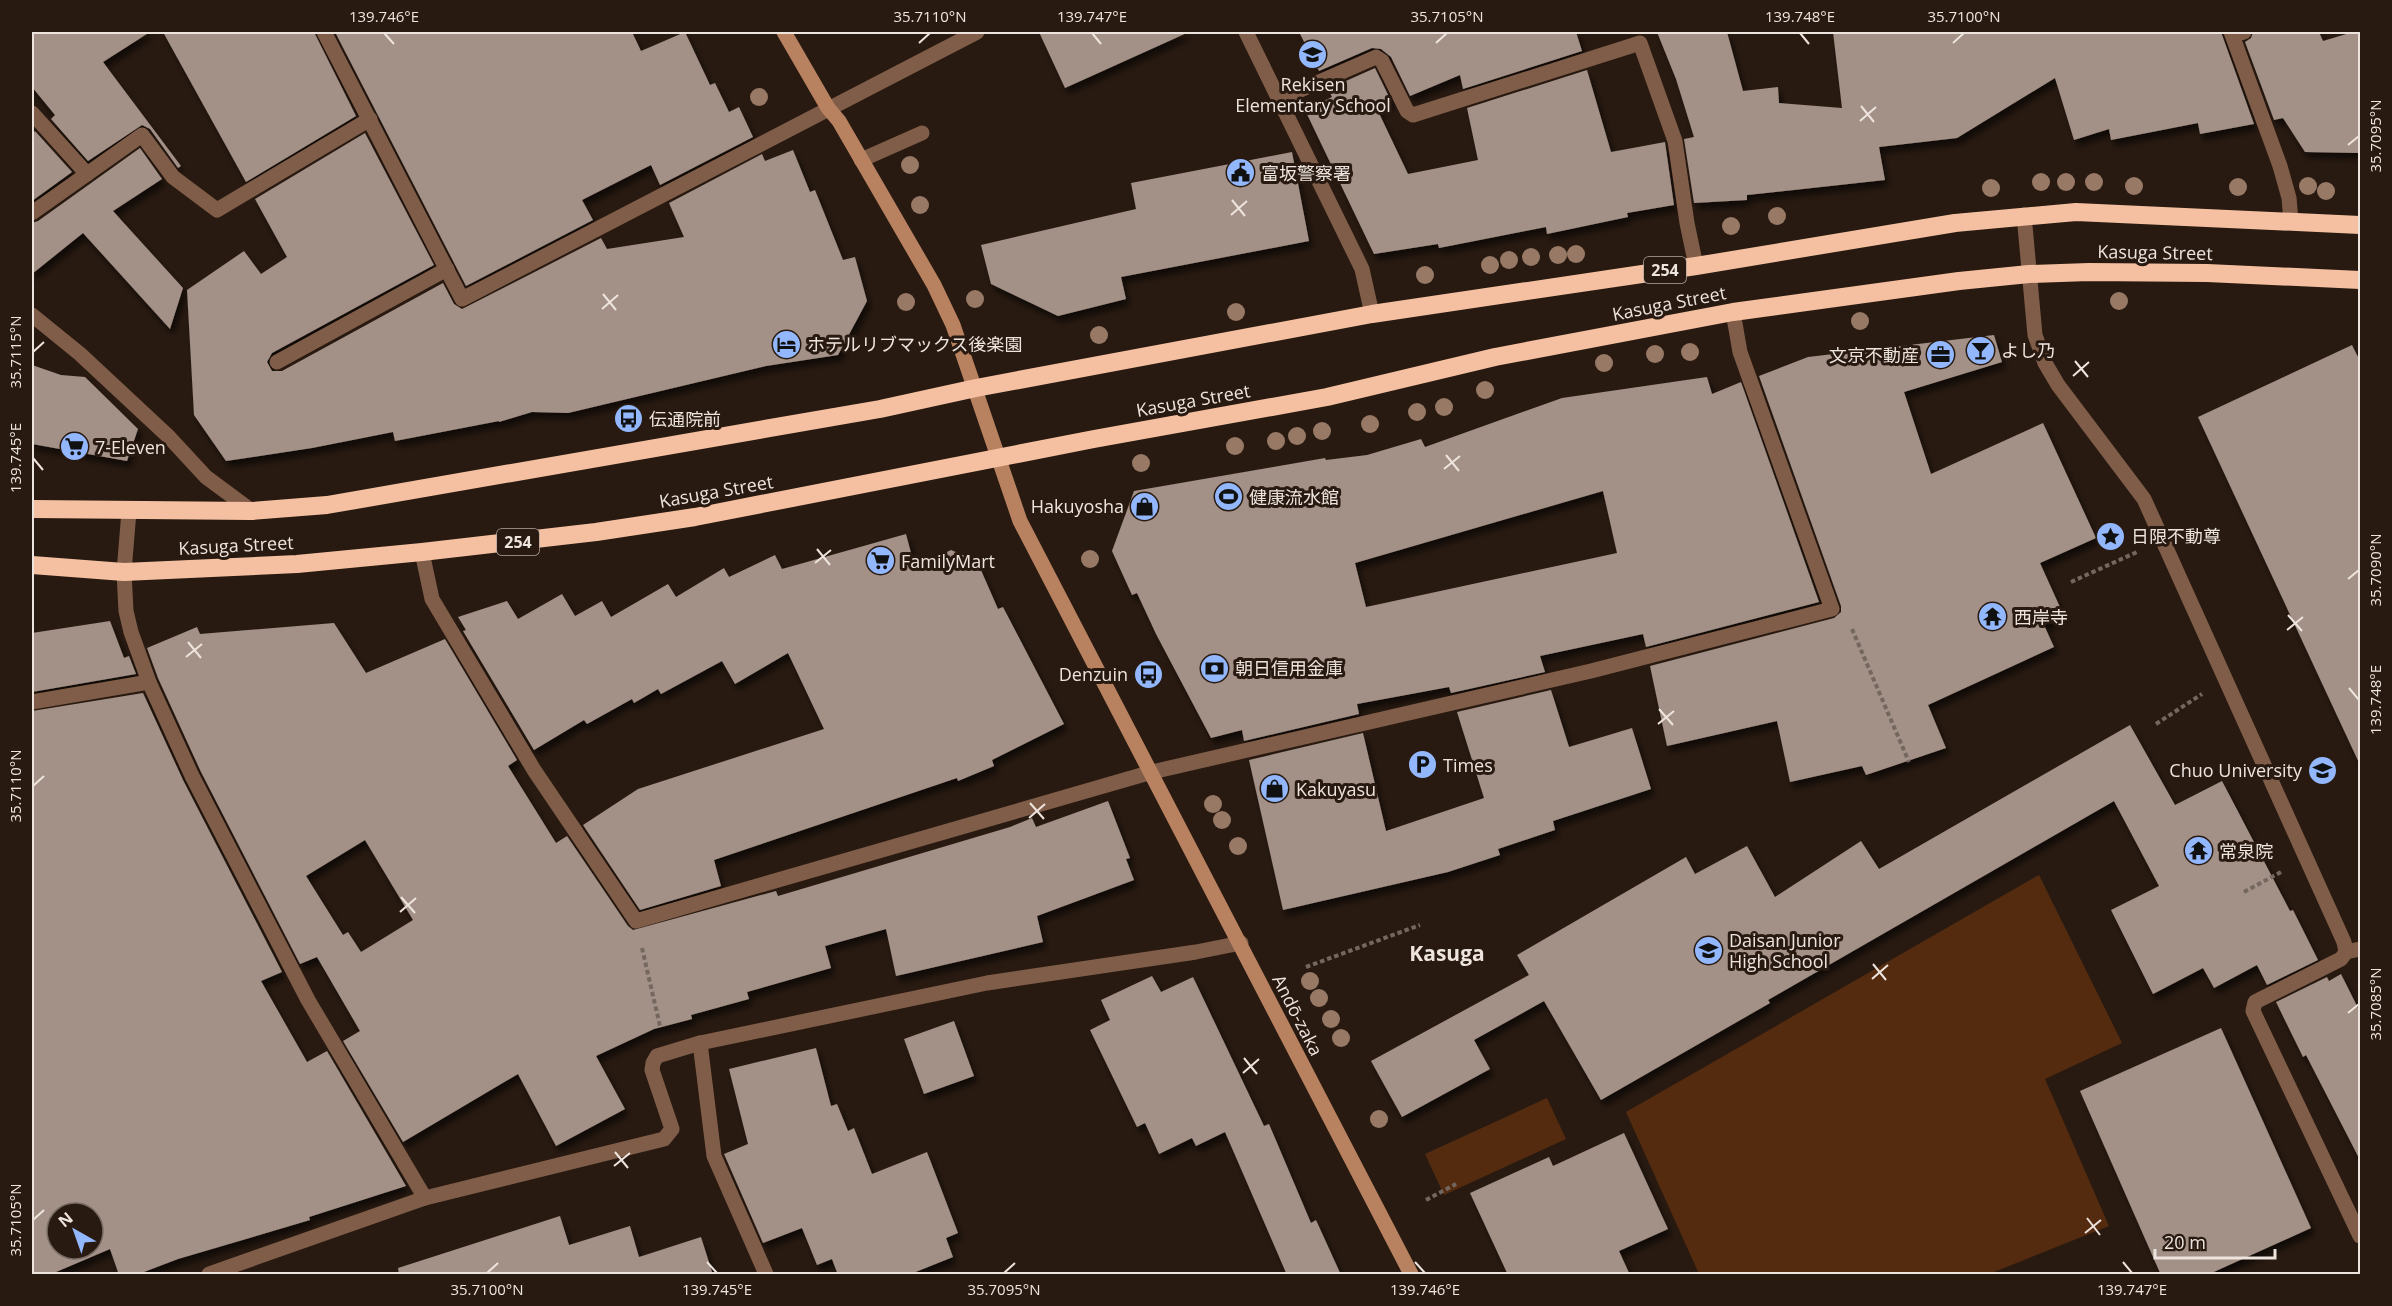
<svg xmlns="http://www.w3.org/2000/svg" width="2392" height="1306" font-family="'Open Sans','Noto Sans JP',sans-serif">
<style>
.green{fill:#542b0f}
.building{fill:#a39086;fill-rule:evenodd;filter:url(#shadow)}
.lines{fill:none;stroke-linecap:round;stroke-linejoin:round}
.path{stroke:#746760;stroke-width:4;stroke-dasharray:4.5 3;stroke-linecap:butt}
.lane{stroke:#805d48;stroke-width:15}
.street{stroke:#805d48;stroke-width:15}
.secondary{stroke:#b8815f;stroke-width:15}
.highway{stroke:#f5c0a1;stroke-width:18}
.tree{fill:#977966}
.ticks{fill:none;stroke:#eee4de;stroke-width:2}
.labels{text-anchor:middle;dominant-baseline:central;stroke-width:6;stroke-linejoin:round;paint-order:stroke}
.shield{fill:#281a11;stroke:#b3a7a0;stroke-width:1.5}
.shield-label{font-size:16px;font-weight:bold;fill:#eee4de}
.poi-label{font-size:18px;fill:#eee4de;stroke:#281a11;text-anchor:start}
.street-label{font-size:18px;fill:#eee4de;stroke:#281a11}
.quarter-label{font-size:21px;font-weight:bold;fill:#eee4de;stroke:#281a11}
.neatline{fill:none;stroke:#eee4de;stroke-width:2}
.ticks-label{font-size:15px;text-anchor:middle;fill:#eee4de}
</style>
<defs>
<filter id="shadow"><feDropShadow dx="3.5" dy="6" stdDeviation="3" flood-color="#0009"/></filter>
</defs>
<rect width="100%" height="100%" fill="#281a11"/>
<g class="green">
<path d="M2039,875L2122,1043L2045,1079L2109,1226L1989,1274H1699L1626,1112Z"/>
<path d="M1547,1098L1566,1139L1444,1195L1425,1154Z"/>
</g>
<g class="building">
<path d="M32,32H150L103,62L181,166L178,168L150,129L142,125L88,161L51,119L55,115L32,87Z"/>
<path d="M163,32H314L356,116L246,182Z"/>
<path d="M335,32H632L641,51L685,32L710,85L715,83L729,112L739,107L753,137L660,185L651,165L582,200L593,220L466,286Z"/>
<path d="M1039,32H1189L1065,88Z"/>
<path d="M1299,32H1576L1582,51L1463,89L1460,75L1410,96L1391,57L1381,49L1372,48L1319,71Z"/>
<path d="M1657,32H1727L1743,91L1778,87L1779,103L1842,108L1833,32H2221L2254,124L2200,134L2198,123L2111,140L2109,129L2074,140L2055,78L1957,138L1879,147L1885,180L1747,195V200L1694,203L1684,139L1694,137L1676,79Z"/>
<path d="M2253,32H2319L2323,41L2353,32H2361L2359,153L2305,152L2283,118L2274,120L2245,42L2251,38Z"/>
<path d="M1375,68L1392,103L1377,109L1408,174L1478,160L1467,108L1587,70L1611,152L1665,142L1674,205L1627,213L1628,217L1547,234L1546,227L1439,248L1438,244L1374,254L1305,110L1332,97L1328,89Z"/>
<path d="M35,131L72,172L32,201V135Z"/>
<path d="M365,133L434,265L272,353L267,362L272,371H282L443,283L454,304L462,309L601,238L607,249L684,237L669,203L762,154L765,161L793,150L810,192L815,190L843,260L855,257L867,301L838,355L766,366L568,413L532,412L499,422V421L395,441L393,432L312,448L226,461L194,415L187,290L244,251L261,274L287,257L255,199Z"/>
<path d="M140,148L162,179L113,211L183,288L170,329L83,233L32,274V223L38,221Z"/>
<path d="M1292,152L1309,241L1121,277L1126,299L1058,316L991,284L981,245L1136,209L1131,183Z"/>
<path d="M1994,335L2002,362L1904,392L1931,474L2043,423L2096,538L2040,563L2064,616L2044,625L2054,647L1928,705L1946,748L1866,775L1862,766L1790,782L1777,721L1667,746L1650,666L1834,618L1841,612V606L1759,376L1808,357Z"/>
<path d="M2352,345L2361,363V767L2198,417Z"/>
<path d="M32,365L61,375L85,377L138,429L127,461L32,444Z"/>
<path d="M1707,377L1712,394L1741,382L1819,602L1646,647L1643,634L1540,656L1545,672L1451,693L1449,687L1357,704L1359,714L1244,741L1242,730L1211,738L1156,634L1137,593L1132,595L1112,551L1134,491L1325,458L1326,460L1367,455L1421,439L1425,447L1562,398ZM1603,491L1617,553L1366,607L1355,563Z"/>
<path d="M906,534L915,568L951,550L977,561L998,609L1003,607L1064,724L992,760L994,766L958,781L957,778L714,860L721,886L640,910L583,825L638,789L824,729L788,653L735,684L722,661L661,694L658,689L634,703L632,699L587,724L584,720L534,750L463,631L466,630L458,617L507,601L518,619L562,594L575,616L602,601L611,617L668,584L676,597L724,568L729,577L775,555L782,569Z"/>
<path d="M110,621L124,658L129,656L136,674L32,692V633Z"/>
<path d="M334,623L366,673L445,639L517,760L508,766L556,843L567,836L628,926L633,930L776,891L778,896L1010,827L1032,818L1036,827L1108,801L1130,858L1126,859L1134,880L1037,916L1043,942L896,976L886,929L825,946L831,968L747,992L749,999L691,1015L692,1019L654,1029L596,1056L625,1109L556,1146L518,1074L403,1142L343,1041L360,1031L317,957L300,964L201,772L158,678L147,648L197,627L200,634ZM365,840L413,920L361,952L348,932L343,935L306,876Z"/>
<path d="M1551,690L1569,747L1632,728L1651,789L1553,821L1555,830L1498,849L1500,855L1448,872L1283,910L1249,760L1363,733L1386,831L1484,798L1457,712Z"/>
<path d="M143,693L183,780L282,972L261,981L307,1062L327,1051L406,1186L309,1217L310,1220L178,1259L136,1275H119L110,1249L49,1275H32V711ZM57,1213H93V1249H57Z"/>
<path d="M2130,725L2175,805L2222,781L2290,911L2293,910L2318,960L2267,985L2257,965L2214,988L2203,968L2153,994L2111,910L2159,886L2114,801L1768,1000L1770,1003L1601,1100L1544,1001L1474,1040L1490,1069L1402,1117L1371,1061L1529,975L1517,955L1686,857L1695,874L1747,846L1775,897L1861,841L1879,869Z"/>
<path d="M2341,974L2361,1014V1162L2306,1055L2303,1057L2276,1002L2327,977L2329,981Z"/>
<path d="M1152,976L1161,992L1193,977L1264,1126L1269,1124L1311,1223L1316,1220L1341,1275H1287L1225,1132L1196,1146L1192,1138L1159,1154L1145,1123L1137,1127L1090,1030L1110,1020L1101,1000Z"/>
<path d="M954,1021L974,1076L924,1094L904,1039Z"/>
<path d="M2221,1028L2311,1228L2207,1275H2161L2080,1091Z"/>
<path d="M816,1048L831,1106L837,1104L848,1131L854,1128L872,1174L927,1152L958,1233L946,1238L953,1257L908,1275H838L832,1259L817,1265L802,1228L763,1243L724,1154L748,1144L729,1069Z"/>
<path d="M1624,1133L1668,1229L1619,1251L1630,1275H1508L1470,1193L1549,1157L1553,1166Z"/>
<path d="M560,1216L569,1245L630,1226L639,1257L701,1237L713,1275H399L398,1268Z"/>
</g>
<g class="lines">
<g class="path">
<path d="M2071,582L2137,552"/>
<path d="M1852,629L1909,762"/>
<path d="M2156,724L2202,694"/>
<path d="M2244,892L2281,872"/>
<path d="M642,948L660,1026"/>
<path d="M1306,967L1420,925"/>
<path d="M1426,1200L1456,1184"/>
</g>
<g class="lane">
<path d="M324,32L462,299L977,32"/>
<path d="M2231,32L2280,166L2289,198L2291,221"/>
<path d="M1280,99L1376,57L1382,61L1407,111L1413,115L1640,43L1675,141L1687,223L1696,266"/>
<path d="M861,160L922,133"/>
<path d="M32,213L142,135L173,177L217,210L370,119"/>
<path d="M277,362L447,269"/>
<path d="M129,511L124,572L126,611L131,632L149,682L192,776L308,1000L425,1198"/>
<path d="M422,552L432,599L534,770L636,921L1152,772"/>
<path d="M32,702L149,682"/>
<path d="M2346,952L2360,949"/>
<path d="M700,1043L714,1156L766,1274"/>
</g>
<g class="street">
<path d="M1246,32L1362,269L1372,314"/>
<path d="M2233,35L2244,32"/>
<path d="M32,113L87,174"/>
<path d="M2024,215L2035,335L2045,363L2058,385L2144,499L2344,942L2346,952L2341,959L2255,1002L2253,1011L2360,1236"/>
<path d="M32,315L80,354L169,437L206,477L252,511"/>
<path d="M1152,772L1591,671L1832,609L1740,352L1733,312"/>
<path d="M209,1274L425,1198L664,1139L672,1129L652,1070L653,1063L657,1056L700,1043L987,983L1196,952L1241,943"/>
</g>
<path class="secondary" d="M784,32L828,108L839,121L934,285L953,325L1020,521L1411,1274"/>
<g class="highway">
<path d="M32,509L252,511L327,505L880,409L976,388L1372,314L1696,266L1955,223L2076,212L2360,225"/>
<path d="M32,565L124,572L297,564L422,552L596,532L695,517L1094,439L1327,397L1495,357L1733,312L1959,281L2029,274L2089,272L2207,273L2360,280"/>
</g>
</g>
<g class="tree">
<circle cx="759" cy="97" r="9"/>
<circle cx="910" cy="165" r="9"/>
<circle cx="2041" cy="182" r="9"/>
<circle cx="2066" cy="182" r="9"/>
<circle cx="2094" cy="182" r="9"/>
<circle cx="2134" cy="186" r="9"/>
<circle cx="2308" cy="186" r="9"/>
<circle cx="2238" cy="187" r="9"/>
<circle cx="1991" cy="188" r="9"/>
<circle cx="2326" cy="191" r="9"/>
<circle cx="920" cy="205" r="9"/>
<circle cx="1777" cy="216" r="9"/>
<circle cx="1731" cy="226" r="9"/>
<circle cx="1576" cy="254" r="9"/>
<circle cx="1558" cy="255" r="9"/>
<circle cx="1531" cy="257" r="9"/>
<circle cx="1509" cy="260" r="9"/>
<circle cx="1490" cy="265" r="9"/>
<circle cx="1425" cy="275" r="9"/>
<circle cx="975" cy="299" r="9"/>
<circle cx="2119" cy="301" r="9"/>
<circle cx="906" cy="302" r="9"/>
<circle cx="1236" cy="312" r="9"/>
<circle cx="1860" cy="321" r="9"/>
<circle cx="1099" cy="335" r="9"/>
<circle cx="1690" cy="352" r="9"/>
<circle cx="1655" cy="354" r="9"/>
<circle cx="1604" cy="363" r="9"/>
<circle cx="1485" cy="390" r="9"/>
<circle cx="1444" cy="407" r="9"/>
<circle cx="1417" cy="412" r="9"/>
<circle cx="1370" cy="424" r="9"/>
<circle cx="1322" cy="431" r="9"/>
<circle cx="1297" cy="436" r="9"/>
<circle cx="1276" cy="441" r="9"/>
<circle cx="1235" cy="446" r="9"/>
<circle cx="1141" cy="463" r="9"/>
<circle cx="1090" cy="559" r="9"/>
<circle cx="1213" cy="804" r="9"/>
<circle cx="1222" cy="820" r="9"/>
<circle cx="1238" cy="846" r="9"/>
<circle cx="1310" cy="981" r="9"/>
<circle cx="1319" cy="998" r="9"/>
<circle cx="1331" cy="1019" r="9"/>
<circle cx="1341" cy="1038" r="9"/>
<circle cx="1379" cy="1119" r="9"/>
</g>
<path class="ticks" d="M384,33L394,44M1092,33L1101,44M1800,33L1809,44M919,43L930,33M1436,43L1447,33M1953,43L1964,33M1861,106L1874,122M1860,121L1876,107M2348,145L2359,136M1232,200L1245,216M1231,215L1247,201M603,294L616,310M602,309L618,295M33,352L44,342M2075,361L2088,377M2073,376L2089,362M1446,455L1459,471M33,458L43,470M1444,469L1460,456M817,549L830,565M815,563L831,550M2348,579L2359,570M2288,615L2302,631M2287,630L2303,617M188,642L201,658M186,657L202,644M2349,688L2359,700M1659,709L1673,725M1658,724L1674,711M33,786L44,776M1030,803L1044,819M1029,818L1045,804M401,897L415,913M400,912L416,898M1873,964L1886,980M1872,979L1888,965M2348,1013L2359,1004M1244,1058L1257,1074M1243,1073L1259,1059M615,1152L628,1168M614,1166L630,1153M2087,1218L2100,1235M33,1220L44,1210M2085,1233L2101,1220M707,1262L717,1273M1415,1262L1425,1273M2123,1262L2132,1273M487,1273L498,1263M1004,1273L1015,1263"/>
<defs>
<symbol id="school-disc" viewBox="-11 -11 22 22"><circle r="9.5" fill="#92b7fd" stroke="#281a11"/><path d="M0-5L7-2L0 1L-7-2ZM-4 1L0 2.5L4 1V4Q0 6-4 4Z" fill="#111"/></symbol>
<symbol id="civic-disc" viewBox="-11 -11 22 22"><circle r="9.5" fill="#92b7fd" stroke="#281a11"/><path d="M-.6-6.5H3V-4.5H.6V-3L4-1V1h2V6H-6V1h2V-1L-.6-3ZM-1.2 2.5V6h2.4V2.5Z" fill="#111"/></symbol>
<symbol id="hotel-disc" viewBox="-11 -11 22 22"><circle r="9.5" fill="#92b7fd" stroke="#281a11"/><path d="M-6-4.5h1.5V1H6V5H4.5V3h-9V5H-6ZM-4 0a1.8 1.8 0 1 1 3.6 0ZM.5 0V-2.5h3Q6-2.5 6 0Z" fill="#111"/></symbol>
<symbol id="bar-disc" viewBox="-11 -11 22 22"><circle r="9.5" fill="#92b7fd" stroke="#281a11"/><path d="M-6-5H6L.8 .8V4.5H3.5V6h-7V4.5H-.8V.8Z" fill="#111"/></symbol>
<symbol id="office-disc" viewBox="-11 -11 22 22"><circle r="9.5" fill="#92b7fd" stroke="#281a11"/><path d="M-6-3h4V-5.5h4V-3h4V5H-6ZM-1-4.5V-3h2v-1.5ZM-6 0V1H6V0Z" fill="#111"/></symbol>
<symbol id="bus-disc" viewBox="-11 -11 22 22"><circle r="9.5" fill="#92b7fd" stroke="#281a11"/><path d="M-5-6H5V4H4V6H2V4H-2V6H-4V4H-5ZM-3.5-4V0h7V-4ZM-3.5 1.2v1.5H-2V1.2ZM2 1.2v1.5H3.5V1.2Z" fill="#111"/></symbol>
<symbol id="supermarket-disc" viewBox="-11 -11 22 22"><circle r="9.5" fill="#92b7fd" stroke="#281a11"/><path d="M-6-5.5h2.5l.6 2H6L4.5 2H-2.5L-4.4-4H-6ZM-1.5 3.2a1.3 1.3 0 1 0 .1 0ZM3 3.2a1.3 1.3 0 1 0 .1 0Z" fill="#111"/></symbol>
<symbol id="stadium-disc" viewBox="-11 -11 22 22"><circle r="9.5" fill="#92b7fd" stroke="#281a11"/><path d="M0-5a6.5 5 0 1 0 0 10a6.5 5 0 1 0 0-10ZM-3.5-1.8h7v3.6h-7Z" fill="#111"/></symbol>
<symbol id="shop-disc" viewBox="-11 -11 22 22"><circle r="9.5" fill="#92b7fd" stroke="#281a11"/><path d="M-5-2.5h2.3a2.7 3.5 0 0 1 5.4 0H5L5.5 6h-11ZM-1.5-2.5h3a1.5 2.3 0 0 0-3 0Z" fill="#111"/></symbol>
<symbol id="sight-disc" viewBox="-11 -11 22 22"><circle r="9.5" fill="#92b7fd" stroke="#281a11"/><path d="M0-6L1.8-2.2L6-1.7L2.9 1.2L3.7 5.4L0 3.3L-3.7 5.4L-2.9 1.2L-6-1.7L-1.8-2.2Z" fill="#111"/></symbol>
<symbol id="temple-disc" viewBox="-11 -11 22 22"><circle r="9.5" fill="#92b7fd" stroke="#281a11"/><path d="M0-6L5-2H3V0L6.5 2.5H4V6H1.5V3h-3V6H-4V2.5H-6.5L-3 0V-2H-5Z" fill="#111"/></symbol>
<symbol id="bank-disc" viewBox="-11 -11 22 22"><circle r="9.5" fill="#92b7fd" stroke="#281a11"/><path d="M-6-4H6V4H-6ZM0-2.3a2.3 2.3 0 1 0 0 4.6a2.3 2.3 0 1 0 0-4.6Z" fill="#111"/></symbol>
<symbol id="parking-disc" viewBox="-11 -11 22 22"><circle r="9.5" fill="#92b7fd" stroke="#281a11"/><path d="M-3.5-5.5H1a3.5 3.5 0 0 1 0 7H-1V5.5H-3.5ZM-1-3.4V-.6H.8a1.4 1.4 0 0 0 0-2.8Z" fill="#111"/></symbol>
<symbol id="university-disc" viewBox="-11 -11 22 22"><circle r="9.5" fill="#92b7fd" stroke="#281a11"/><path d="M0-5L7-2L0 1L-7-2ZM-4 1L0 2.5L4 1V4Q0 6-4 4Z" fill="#111"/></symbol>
</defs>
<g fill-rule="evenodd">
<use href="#school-disc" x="1296" y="38" width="33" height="33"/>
<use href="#civic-disc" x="1224" y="156" width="33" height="33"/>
<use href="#hotel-disc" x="770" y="328" width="33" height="33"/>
<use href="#bar-disc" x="1964" y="334" width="33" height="33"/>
<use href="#office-disc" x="1924" y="338" width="33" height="33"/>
<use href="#bus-disc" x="612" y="402" width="33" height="33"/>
<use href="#supermarket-disc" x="58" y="430" width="33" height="33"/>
<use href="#stadium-disc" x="1212" y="480" width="33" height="33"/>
<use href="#shop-disc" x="1128" y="490" width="33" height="33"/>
<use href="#sight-disc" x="2094" y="520" width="33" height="33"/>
<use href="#supermarket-disc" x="864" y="544" width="33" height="33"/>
<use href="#temple-disc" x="1976" y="600" width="33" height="33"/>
<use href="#bank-disc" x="1198" y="652" width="33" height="33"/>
<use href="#bus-disc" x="1132" y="658" width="33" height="33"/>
<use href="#parking-disc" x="1406" y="748" width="33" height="33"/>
<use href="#university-disc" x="2306" y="754" width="33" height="33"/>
<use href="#shop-disc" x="1258" y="772" width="33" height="33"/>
<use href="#temple-disc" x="2182" y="834" width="33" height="33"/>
<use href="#school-disc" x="1692" y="934" width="33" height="33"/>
</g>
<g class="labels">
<g class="shield">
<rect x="1644" y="257" width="42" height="26" rx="4.5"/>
<rect x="497" y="529" width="42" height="26" rx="4.5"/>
</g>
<g class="shield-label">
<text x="1665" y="270">254</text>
<text x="518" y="542">254</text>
</g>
<g class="poi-label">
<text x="1313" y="84" text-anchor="middle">Rekisen<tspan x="1313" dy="21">Elementary School</tspan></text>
<text x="1261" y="173">富坂警察署</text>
<text x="807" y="344">ホテルリブマックス後楽園</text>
<text x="2001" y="350">よし乃</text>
<text x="1919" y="355" text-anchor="end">文京不動産</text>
<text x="649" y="419">伝通院前</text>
<text x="95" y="447">7-Eleven</text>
<text x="1249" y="497">健康流水館</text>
<text x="1124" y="506" text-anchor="end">Hakuyosha</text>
<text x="2131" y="536">日限不動尊</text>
<text x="901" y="561">FamilyMart</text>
<text x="2014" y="617">西岸寺</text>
<text x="1235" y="668">朝日信用金庫</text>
<text x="1128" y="674" text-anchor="end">Denzuin</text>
<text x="1443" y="765">Times</text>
<text x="2302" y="770" text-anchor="end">Chuo University</text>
<text x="1296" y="789">Kakuyasu</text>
<text x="2219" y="851">常泉院</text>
<text x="1729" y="940">Daisan Junior<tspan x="1729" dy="21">High School</tspan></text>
</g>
<g class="street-label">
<text transform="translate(2155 252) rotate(1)">Kasuga Street</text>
<text transform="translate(1669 303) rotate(-11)">Kasuga Street</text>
<text transform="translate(1193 400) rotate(-10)">Kasuga Street</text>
<text transform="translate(716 491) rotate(-10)">Kasuga Street</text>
<text transform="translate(236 545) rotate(-3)">Kasuga Street</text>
<text transform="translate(1298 1015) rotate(63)">Andō-zaka</text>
</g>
<g class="quarter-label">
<text x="1447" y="953">Kasuga</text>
</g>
</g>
<rect width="2392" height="1306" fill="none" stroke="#281a11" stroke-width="66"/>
<g transform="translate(75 1231) rotate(320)"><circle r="28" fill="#281a11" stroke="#776b63" stroke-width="1.5"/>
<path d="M0-4.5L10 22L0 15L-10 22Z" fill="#92b7fd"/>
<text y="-9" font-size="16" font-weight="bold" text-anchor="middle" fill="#eee4de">N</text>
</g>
<path d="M2155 1249v9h120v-9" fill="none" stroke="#eee4de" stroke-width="3"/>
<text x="2164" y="1249" font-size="18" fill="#eee4de" stroke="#281a11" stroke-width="4.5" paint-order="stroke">20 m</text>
<rect x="33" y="33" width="2326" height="1240" class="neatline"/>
<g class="ticks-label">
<text x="384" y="22">139.746°E</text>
<text x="930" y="22">35.7110°N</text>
<text x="1092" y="22">139.747°E</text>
<text x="1447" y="22">35.7105°N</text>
<text x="1800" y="22">139.748°E</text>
<text x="1964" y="22">35.7100°N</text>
<text transform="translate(2376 136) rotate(-90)" y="5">35.7095°N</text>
<text transform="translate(16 352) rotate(-90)" y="5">35.7115°N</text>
<text transform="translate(16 458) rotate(-90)" y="5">139.745°E</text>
<text transform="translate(2376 570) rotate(-90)" y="5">35.7090°N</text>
<text transform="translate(2376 700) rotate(-90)" y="5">139.748°E</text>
<text transform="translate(16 786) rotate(-90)" y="5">35.7110°N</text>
<text transform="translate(2376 1004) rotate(-90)" y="5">35.7085°N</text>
<text transform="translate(16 1220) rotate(-90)" y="5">35.7105°N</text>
<text x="487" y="1295">35.7100°N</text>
<text x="717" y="1295">139.745°E</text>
<text x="1004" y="1295">35.7095°N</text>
<text x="1425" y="1295">139.746°E</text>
<text x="2132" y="1295">139.747°E</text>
</g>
</svg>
